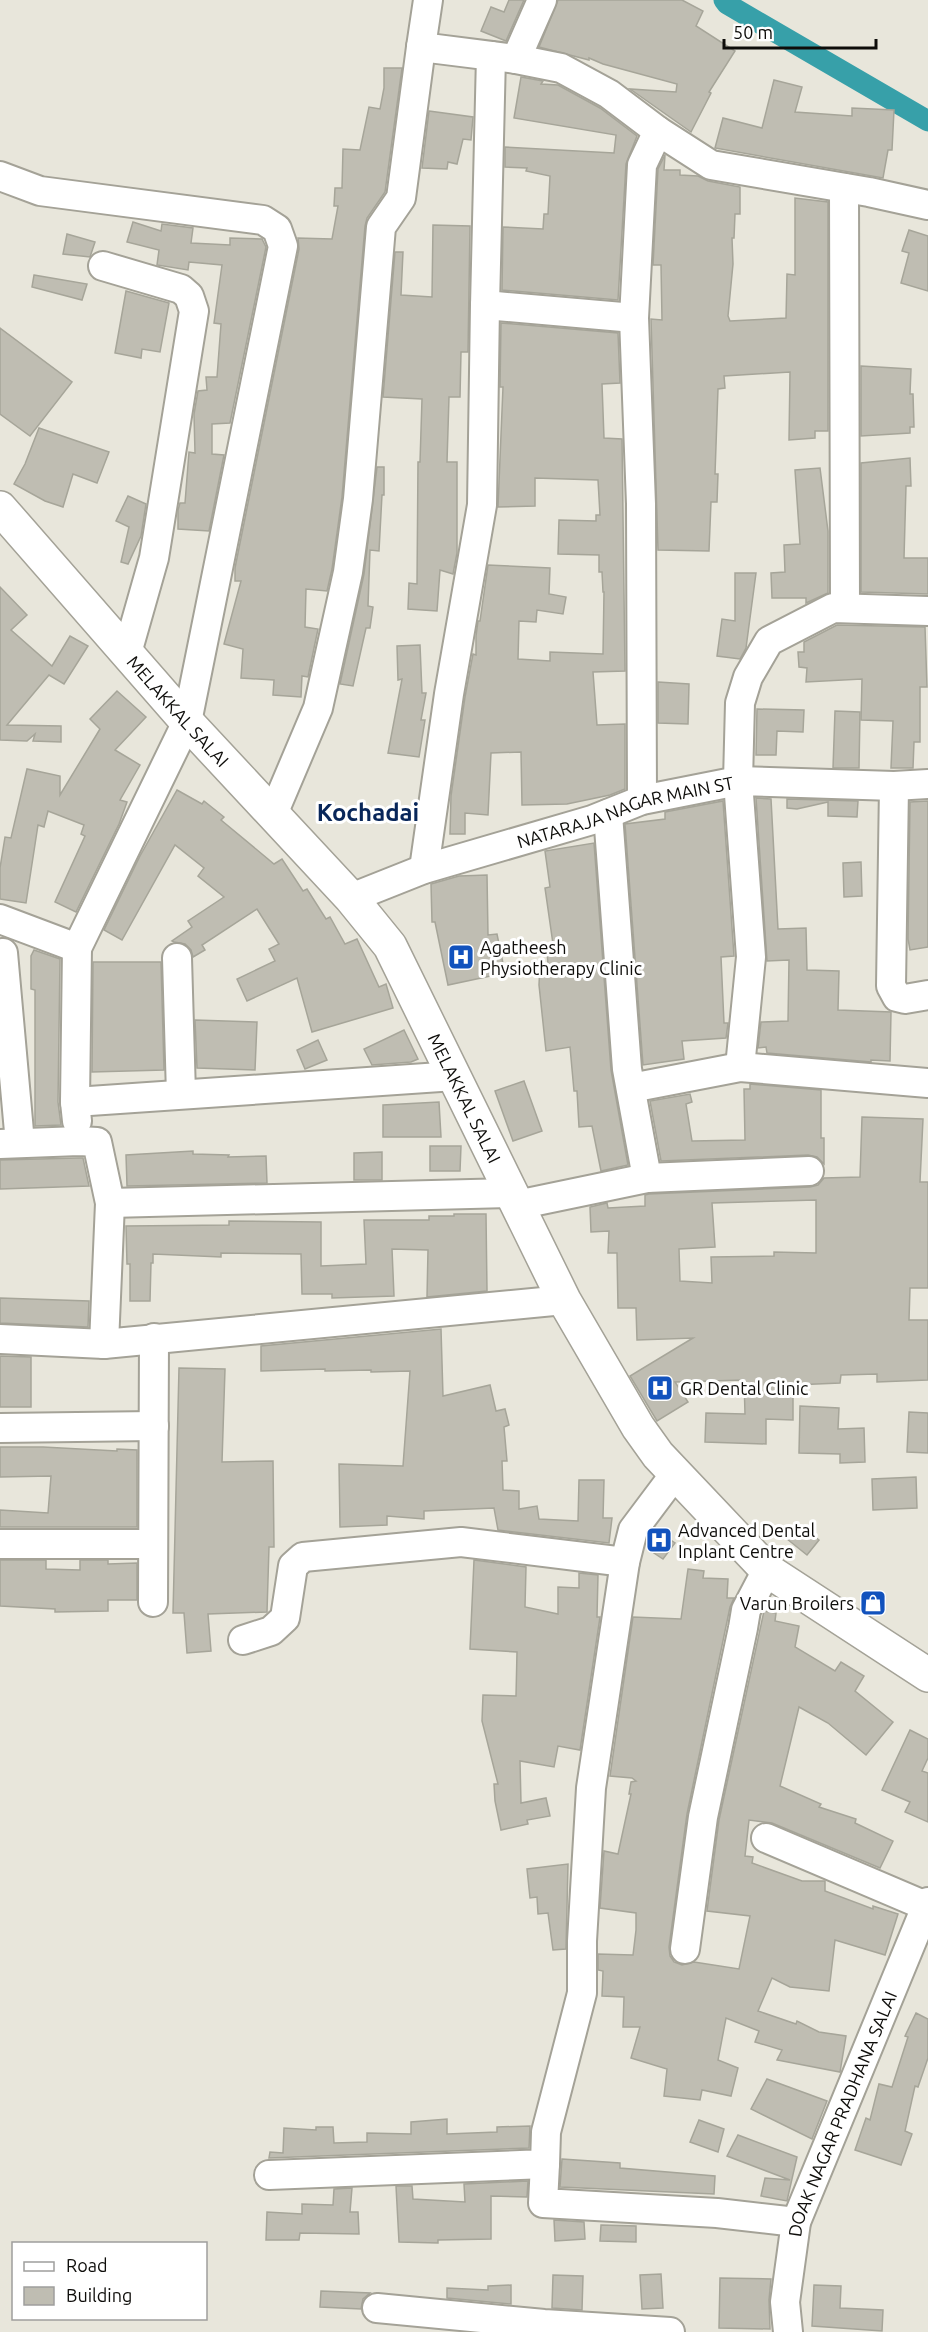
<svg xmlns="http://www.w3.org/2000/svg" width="928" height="2332" font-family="Ubuntu,sans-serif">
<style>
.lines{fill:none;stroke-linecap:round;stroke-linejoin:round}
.canal{stroke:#37a0a9;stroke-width:21}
.building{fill:#bfbdb2;stroke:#a6a599;stroke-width:1.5;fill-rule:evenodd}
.minor-casing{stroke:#a4a297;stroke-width:32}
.major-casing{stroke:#a4a297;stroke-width:36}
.minor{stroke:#fff;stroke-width:28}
.major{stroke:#fff;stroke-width:33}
.labels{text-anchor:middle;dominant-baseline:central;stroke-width:6;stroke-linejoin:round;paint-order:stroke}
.street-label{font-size:18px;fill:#0e0d0a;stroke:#fff}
.poi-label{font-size:18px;fill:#0e0d0a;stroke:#fff;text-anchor:start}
.district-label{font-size:24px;font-weight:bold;fill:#082659;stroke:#fff}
</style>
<rect width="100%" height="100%" fill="#e8e6db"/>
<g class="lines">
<path class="canal" d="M724,0L727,4L928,121"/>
</g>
<g class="building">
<path d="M509,0H524L506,41L481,31L491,7L504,12Z"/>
<path d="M558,0H682L703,11L696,26L735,51L709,92L711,93L691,132L630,89L676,92L677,84L603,64L589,58V60L539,47Z"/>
<path d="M384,68H402L385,192L367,218L365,226L342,497L332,569L327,591L306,589L305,627L318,629L308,677L302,676L301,697L273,695L274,680L241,678L243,649L224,644L241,581H235V568L299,249L298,238L332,239L338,206H334L335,188H342L343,149L360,150L369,107L380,109L384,88Z"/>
<path d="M521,77L543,81L541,84L558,85L600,108L637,136L626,164L618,300L502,290L503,227L543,229L544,214H548L550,176L526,171L527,168L505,167V147L614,153L616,135L514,118Z"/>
<path d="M774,80L802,87L795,112L852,116V108L894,110L892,150H888L883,178L715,148L723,118L762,128Z"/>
<path d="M429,111L473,117L471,140L463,139L457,164L448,162L447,169L422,168Z"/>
<path d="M665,155L664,170H680V175L698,176L708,181L740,187V214H735L734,238H732L733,264L728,316L730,321L786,318L787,274L795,275V198L828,202V431H815V438L789,440L790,372L724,376L725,388L718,389L715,474H718L717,502H711L709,551L658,550L651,319L662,320L661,265H653L658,169Z"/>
<path d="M133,222L161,231L162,224L193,228L191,243L230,245V238L262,239L266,247L230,423L212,424V454L224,455L209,531L178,529V510L180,503H185L189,452L195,453L194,414L198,391L207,390L206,377H217L221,324L214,323L222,265L189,262L188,270L157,265L159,250L127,242Z"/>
<path d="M433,225L470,226L468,352H461L460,397H449L447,462H457V553L453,574L440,570L437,611L408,609L409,583L417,584L418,462H420L422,399L383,397L395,252H403L401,295L432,297Z"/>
<path d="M909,230L928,236V291L901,283L909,253L902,251Z"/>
<path d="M67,234L95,242L90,257L63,254Z"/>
<path d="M34,275L87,284L82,300L32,287Z"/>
<path d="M126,291L169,303L160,352L142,349L141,358L115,353Z"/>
<path d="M501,323L618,333L620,383L602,384L604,438L622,439L625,671L593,672L597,725L625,724V789L610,795L567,804L522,805L521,752L491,753L488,815L465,813V834H450L451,796L465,697L473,654L476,655V636L478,621H480L488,565L550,568L549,594L566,597L563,614L537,610L536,622L519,621L518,659L550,661V652L603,654L604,592H603L602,572H599V555L558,554L559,520L596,521V515H600L598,480L535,478V506L498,507L503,387H500Z"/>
<path d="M0,328L72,382L30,436L0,414Z"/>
<path d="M861,366L911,369L910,394H913L914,427H910V433L861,436Z"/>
<path d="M39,428L109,452L97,483L73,474L63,507L45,501L14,484L25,464Z"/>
<path d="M910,458L911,486H906L904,558H928V594L861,592V463Z"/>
<path d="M377,467H384V495H382L379,551L370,550L368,606L373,607L370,628H366L353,686L340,684L364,574Z"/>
<path d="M820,468L828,531V593L806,603V598H772L771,573L785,572L784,545L800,544L795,470Z"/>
<path d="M128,496L146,504L141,536L128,564L121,562L129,527L116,521Z"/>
<path d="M735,573H756L746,648L740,659L717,656L722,619L735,621Z"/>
<path d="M0,587L27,615L11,630L52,666L70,636L88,646L64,684L49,675L7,725L61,726V742L33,741L35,734L27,741L0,740Z"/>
<path d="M837,625L925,627L927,687H920V742H914L913,768H891L893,721L861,720L862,679L806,682L807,668L799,667L798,652H804V642Z"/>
<path d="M420,645L422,693H426L421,720H425L419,757L388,753L402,679L398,680L397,646Z"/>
<path d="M658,682L689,684L688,724L658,723Z"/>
<path d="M117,691L146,717L115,750L140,765L120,800L127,802L119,824L76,912L55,902L85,836L81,834L84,825L48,811L44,827L38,825L26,903L0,899V868L5,837L11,838L27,769L60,776V795L100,729L90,719Z"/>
<path d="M757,709L804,710L803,732L777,731L776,755H756Z"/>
<path d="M835,711L860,712L859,768H833Z"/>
<path d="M177,790L202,804L204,801L224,817L221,820L274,864L282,859L303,891L307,889L326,919L330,917L345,944L357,939L379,987L386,984L393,1008L312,1032L297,978L247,1001L237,979L275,961L269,949L279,944L257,909L202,945L205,950L193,957L191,950L185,944L174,942L172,941L192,927L188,921L224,897L198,876L204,868L175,845L122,940L104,930L140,856Z"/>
<path d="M756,798L771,799L778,929L806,928L807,970L839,971L838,1010L891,1012L890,1061L871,1060V1062L767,1053L766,1047L758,1048L761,1022L788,1021L789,960L767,961Z"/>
<path d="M787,799L858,801L857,817L828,816V802L797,809L787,808Z"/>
<path d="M723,801L734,956L721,957L724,1023H728L726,1038L682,1041L684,1059L643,1065L625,824L665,819V812Z"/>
<path d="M928,801V947L910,950L908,939L910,802Z"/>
<path d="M594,843L611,1070L628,1165L601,1171L592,1126L579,1127L577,1091H574L570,1047L546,1051L539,985L540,965H548L547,951H554L545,888L550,887L545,851Z"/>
<path d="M861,862L862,896L844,897L843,863Z"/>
<path d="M487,875L488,935L497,934L505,973L448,985L435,922H432L431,884L459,876Z"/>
<path d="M34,950L60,959L58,1102L61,1125L35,1126V990L31,989V956Z"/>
<path d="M93,962H161L164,1070L92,1072Z"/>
<path d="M195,1020L257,1022L255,1070L197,1068Z"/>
<path d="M404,1030L418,1059L411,1062L372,1065L364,1049Z"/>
<path d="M318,1040L327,1060L305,1069L297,1050Z"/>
<path d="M524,1081L542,1131L513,1141L495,1091Z"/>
<path d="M750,1084L821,1090V1138H824V1164L817,1157L808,1155L661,1161L650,1101L690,1094L692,1102L686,1104L692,1141L745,1140L744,1089H750Z"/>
<path d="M439,1102L441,1137H383V1105Z"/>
<path d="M862,1117L923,1119L920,1182H928V1288H910L909,1320H928V1380L877,1382V1374L841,1375L840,1383L793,1385V1420L766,1419V1444L705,1442L706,1413L745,1414L744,1380L675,1382L688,1402L657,1421L630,1376L693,1338L637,1340L636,1308H618L617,1253H608L609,1231L591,1232L590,1207L607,1203L608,1208L645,1206V1195L649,1194L810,1187L818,1185L824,1178L860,1177ZM816,1200V1253L774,1252V1256L711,1257L712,1283L680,1281L679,1249L715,1247L712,1203Z"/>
<path d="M430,1146H461L460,1171H430Z"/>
<path d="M193,1151V1154L229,1155L228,1157L266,1156L267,1183L127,1186L126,1155Z"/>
<path d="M382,1152V1180H354V1153Z"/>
<path d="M79,1158H83L89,1186L0,1189V1160Z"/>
<path d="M454,1214H486L487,1291L427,1297L428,1250L392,1249L394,1296L332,1298V1294H302L301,1254L221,1253V1257L153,1254V1263H151L150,1301H130V1264H127L126,1226L229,1225V1221L321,1222V1266L366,1264L364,1220H429V1216H454Z"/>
<path d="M0,1298L89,1301L88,1327L0,1323Z"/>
<path d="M441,1329L443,1396L490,1385L496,1411L505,1409L509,1425L504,1427L507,1461H502L503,1490L519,1491V1509L537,1506L539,1519L578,1521L579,1480H604L603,1518H612L609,1543L498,1530L494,1508L424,1511V1519L387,1516V1525L340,1527L339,1464L403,1466L410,1371L371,1372V1370L325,1371V1369L261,1371V1346Z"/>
<path d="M0,1356L31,1357V1407H0Z"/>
<path d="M179,1368L225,1369L222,1462L273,1461L274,1547H269L267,1612L208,1614L211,1651L187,1653L184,1613H173Z"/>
<path d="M800,1406L839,1408L838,1429L864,1428L865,1462L840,1463V1454L799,1453Z"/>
<path d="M909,1412L928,1413V1453L907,1452Z"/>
<path d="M0,1447H43L117,1451V1449L137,1450V1527H0V1510L48,1513L51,1476L0,1477Z"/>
<path d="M916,1477L917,1508L873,1510L872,1479Z"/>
<path d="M799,1524L819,1540L807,1555L787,1539Z"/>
<path d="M660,1533L675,1543L663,1559L648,1549Z"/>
<path d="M0,1560H46V1569L80,1570V1560H108V1564L137,1563V1600H108V1611L55,1612V1609L0,1606Z"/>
<path d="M474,1560L526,1567L525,1607L558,1614V1587L579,1588V1573L598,1575L597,1617H600L580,1750L558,1746L554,1767L520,1761L521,1803L546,1798L550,1816L527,1820L528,1824L501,1830L495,1801L494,1784H498L482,1721L483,1695L516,1696L517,1652L470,1649Z"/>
<path d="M688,1569L704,1571L703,1578L728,1579L727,1598H734L730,1607L687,1814L669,1947L670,1956L674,1962L682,1965L694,1962L739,1969L750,1916L707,1911L719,1820L764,1611L776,1613L775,1621L799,1626L795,1647L835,1671L841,1662L864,1676L855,1691L893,1722L866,1755L828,1723L799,1707L780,1786L821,1804L819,1807L856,1819L855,1823L893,1841L880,1868L772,1823L749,1820L745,1856L753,1857L752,1863L802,1881H825V1891L873,1909V1906L898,1914L885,1955L835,1940L829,1991L790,1987L772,1978L758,2011L796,2024L797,2021L819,2032L846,2036L840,2072L777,2060L782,2050L755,2042L759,2031L726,2018L718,2060L738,2068L731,2096L702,2090L700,2100L664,2096L667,2069L631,2058L640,2027H623L624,1997L602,1996L603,1971L598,1970V1954L633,1955L636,1930V1913L600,1908L604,1851L618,1854L631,1794H629L631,1782L636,1781L632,1778L610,1776L633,1617L681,1619Z"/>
<path d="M910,1730L928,1739V1758L922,1771L928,1773V1822L905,1812L910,1802L882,1790Z"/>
<path d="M568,1864L566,1949L553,1950L548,1913L538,1914L537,1897L530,1898L527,1869Z"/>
<path d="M916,2013L928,2019V2058L918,2087L915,2086L905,2131L912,2134L901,2165L855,2150L866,2118L870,2120L879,2084L892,2087L908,2037L905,2036Z"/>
<path d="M767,2079L827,2101L812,2139L751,2109Z"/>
<path d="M447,2119V2134L497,2132V2127L530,2126L529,2148L269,2158L270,2152L283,2153L284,2128L316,2130V2127H333L334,2143L367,2142V2133L411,2134V2122Z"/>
<path d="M699,2120L724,2129L718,2152L690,2142Z"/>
<path d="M738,2135L797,2157L787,2201L761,2196L765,2178L790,2180L727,2156Z"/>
<path d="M562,2159L620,2163V2168L715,2176L714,2194L560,2187Z"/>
<path d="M528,2181L527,2197L491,2196V2239L438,2240V2243L399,2242L396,2186H412L413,2199L465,2202L464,2184Z"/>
<path d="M352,2188L350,2212H358L359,2234L300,2233L299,2240H266L267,2212L302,2214V2204L333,2205L334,2189Z"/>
<path d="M554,2220L584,2222L585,2239L555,2241Z"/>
<path d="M601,2225L636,2226V2242L600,2241Z"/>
<path d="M661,2274L663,2308L642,2309L640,2275Z"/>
<path d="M553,2275L583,2276L582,2310L552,2308Z"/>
<path d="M720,2278L771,2279L769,2300L770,2329L719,2328Z"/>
<path d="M511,2285V2304L447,2298V2288L488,2290V2286Z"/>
<path d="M814,2285L841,2286L840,2308L883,2310L882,2331L812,2326Z"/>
<path d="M321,2291L370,2293L363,2299L361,2309L320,2307Z"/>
</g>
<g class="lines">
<defs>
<g id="minor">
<path d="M421,47L428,0"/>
<path d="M491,56L485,305L634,318"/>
<path d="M516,59L542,0"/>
<path d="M0,176L40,191L263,220L277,229L283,246L187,722L77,948L0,919"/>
<path d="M844,188L845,608"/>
<path d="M103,266L181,289L189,296L194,311L154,558L127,653"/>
<path d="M894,786L891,986L897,997L905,999L928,995"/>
<path d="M642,800L641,504L634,318L642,165L658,131L711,165L869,192L928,205"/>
<path d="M273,814L318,708L348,572L358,499L381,227L401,198L421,47L516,59L561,68L609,94L658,131"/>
<path d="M608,814L627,1069L647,1178"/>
<path d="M424,869L449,694L482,505L485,305"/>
<path id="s1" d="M351,898L424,869L592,820L642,800L738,781L740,703L748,677L769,641L833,608L928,611"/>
<path d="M3,953L20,1143"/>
<path d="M177,958L181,1094"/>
<path d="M740,1067L751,957L738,781L894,786L928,784"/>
<path d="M631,1088L740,1067L928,1083"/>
<path d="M75,1102L455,1076"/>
<path d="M77,1121L75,1102L77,948"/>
<path d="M0,1144L79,1141L97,1142L110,1203L104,1344L564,1300"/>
<path d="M110,1203L511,1193"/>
<path d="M517,1205L647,1178L809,1171"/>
<path d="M0,1339L104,1344"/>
<path d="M0,1428L154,1426"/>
<path d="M0,1544H153"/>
<path d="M153,1602L154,1338"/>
<path d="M243,1640L271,1631L285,1618L293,1566L303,1557L461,1542L625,1562"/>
<path d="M766,1838L926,1906"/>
<path d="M685,1949L703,1817L743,1628L746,1610L767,1570"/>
<path d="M545,2164L543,2203L717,2213L796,2222"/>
<path d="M269,2175L545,2164L546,2132L582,1993V1941L591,1788L625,1562L633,1530L675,1474"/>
<path d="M377,2308L544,2324L670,2332"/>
<path id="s2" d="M788,2332L785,2302L796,2222L928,1902"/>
</g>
<g id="major">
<path id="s3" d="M0,508L187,722L351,898L390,946L564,1300L638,1427L658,1455L767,1570L928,1675"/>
</g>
</defs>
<use href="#minor" class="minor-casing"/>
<use href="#major" class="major-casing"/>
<use href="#minor" class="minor"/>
<use href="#major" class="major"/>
</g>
<defs>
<symbol id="hospital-square" viewBox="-11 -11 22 22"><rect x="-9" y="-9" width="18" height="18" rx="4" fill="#1252bd" stroke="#fff"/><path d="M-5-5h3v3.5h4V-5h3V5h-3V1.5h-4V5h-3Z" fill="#fff"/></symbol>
<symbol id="shop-square" viewBox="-11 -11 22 22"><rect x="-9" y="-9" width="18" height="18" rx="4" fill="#1252bd" stroke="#fff"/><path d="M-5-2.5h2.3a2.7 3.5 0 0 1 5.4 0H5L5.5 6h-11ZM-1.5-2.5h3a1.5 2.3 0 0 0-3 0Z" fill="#fff"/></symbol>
</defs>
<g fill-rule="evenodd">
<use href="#hospital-square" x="446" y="942" width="30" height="30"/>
<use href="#hospital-square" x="645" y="1373" width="30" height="30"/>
<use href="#hospital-square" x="644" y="1525" width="30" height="30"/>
<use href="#shop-square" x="858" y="1588" width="30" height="30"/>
</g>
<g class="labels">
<g class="street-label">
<text stroke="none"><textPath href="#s3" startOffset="270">MELAKKAL SALAI</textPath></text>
<text stroke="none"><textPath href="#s1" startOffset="288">NATARAJA NAGAR MAIN ST</textPath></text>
<text stroke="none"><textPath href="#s3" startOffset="756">MELAKKAL SALAI</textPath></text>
<text stroke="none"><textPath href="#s2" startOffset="228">DOAK NAGAR PRADHANA SALAI</textPath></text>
</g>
<g class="poi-label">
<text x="480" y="947">Agatheesh<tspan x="480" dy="21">Physiotherapy Clinic</tspan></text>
<text x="680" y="1388">GR Dental Clinic</text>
<text x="678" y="1530">Advanced Dental<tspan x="678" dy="21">Inplant Centre</tspan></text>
<text x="854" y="1603" text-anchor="end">Varun Broilers</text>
</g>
<g class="district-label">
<text x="368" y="812">Kochadai</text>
</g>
</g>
<rect x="12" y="2242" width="195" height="78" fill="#ffffff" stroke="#9f9e9d" stroke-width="1.5"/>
<rect x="24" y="2262" width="30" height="9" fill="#ffffff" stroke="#9f9e9d" stroke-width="1.5"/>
<text x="66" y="2272" font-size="18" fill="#0e0d0a">Road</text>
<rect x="24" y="2287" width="30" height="18" fill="#bfbdb2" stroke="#9f9e9d" stroke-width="1.5"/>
<text x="66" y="2302" font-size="18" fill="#0e0d0a">Building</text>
<path d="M724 39v9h152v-9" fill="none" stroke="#0e0d0a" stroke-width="3"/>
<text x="733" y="39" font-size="18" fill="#0e0d0a" stroke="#ffffff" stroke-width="4.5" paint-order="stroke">50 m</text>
</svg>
